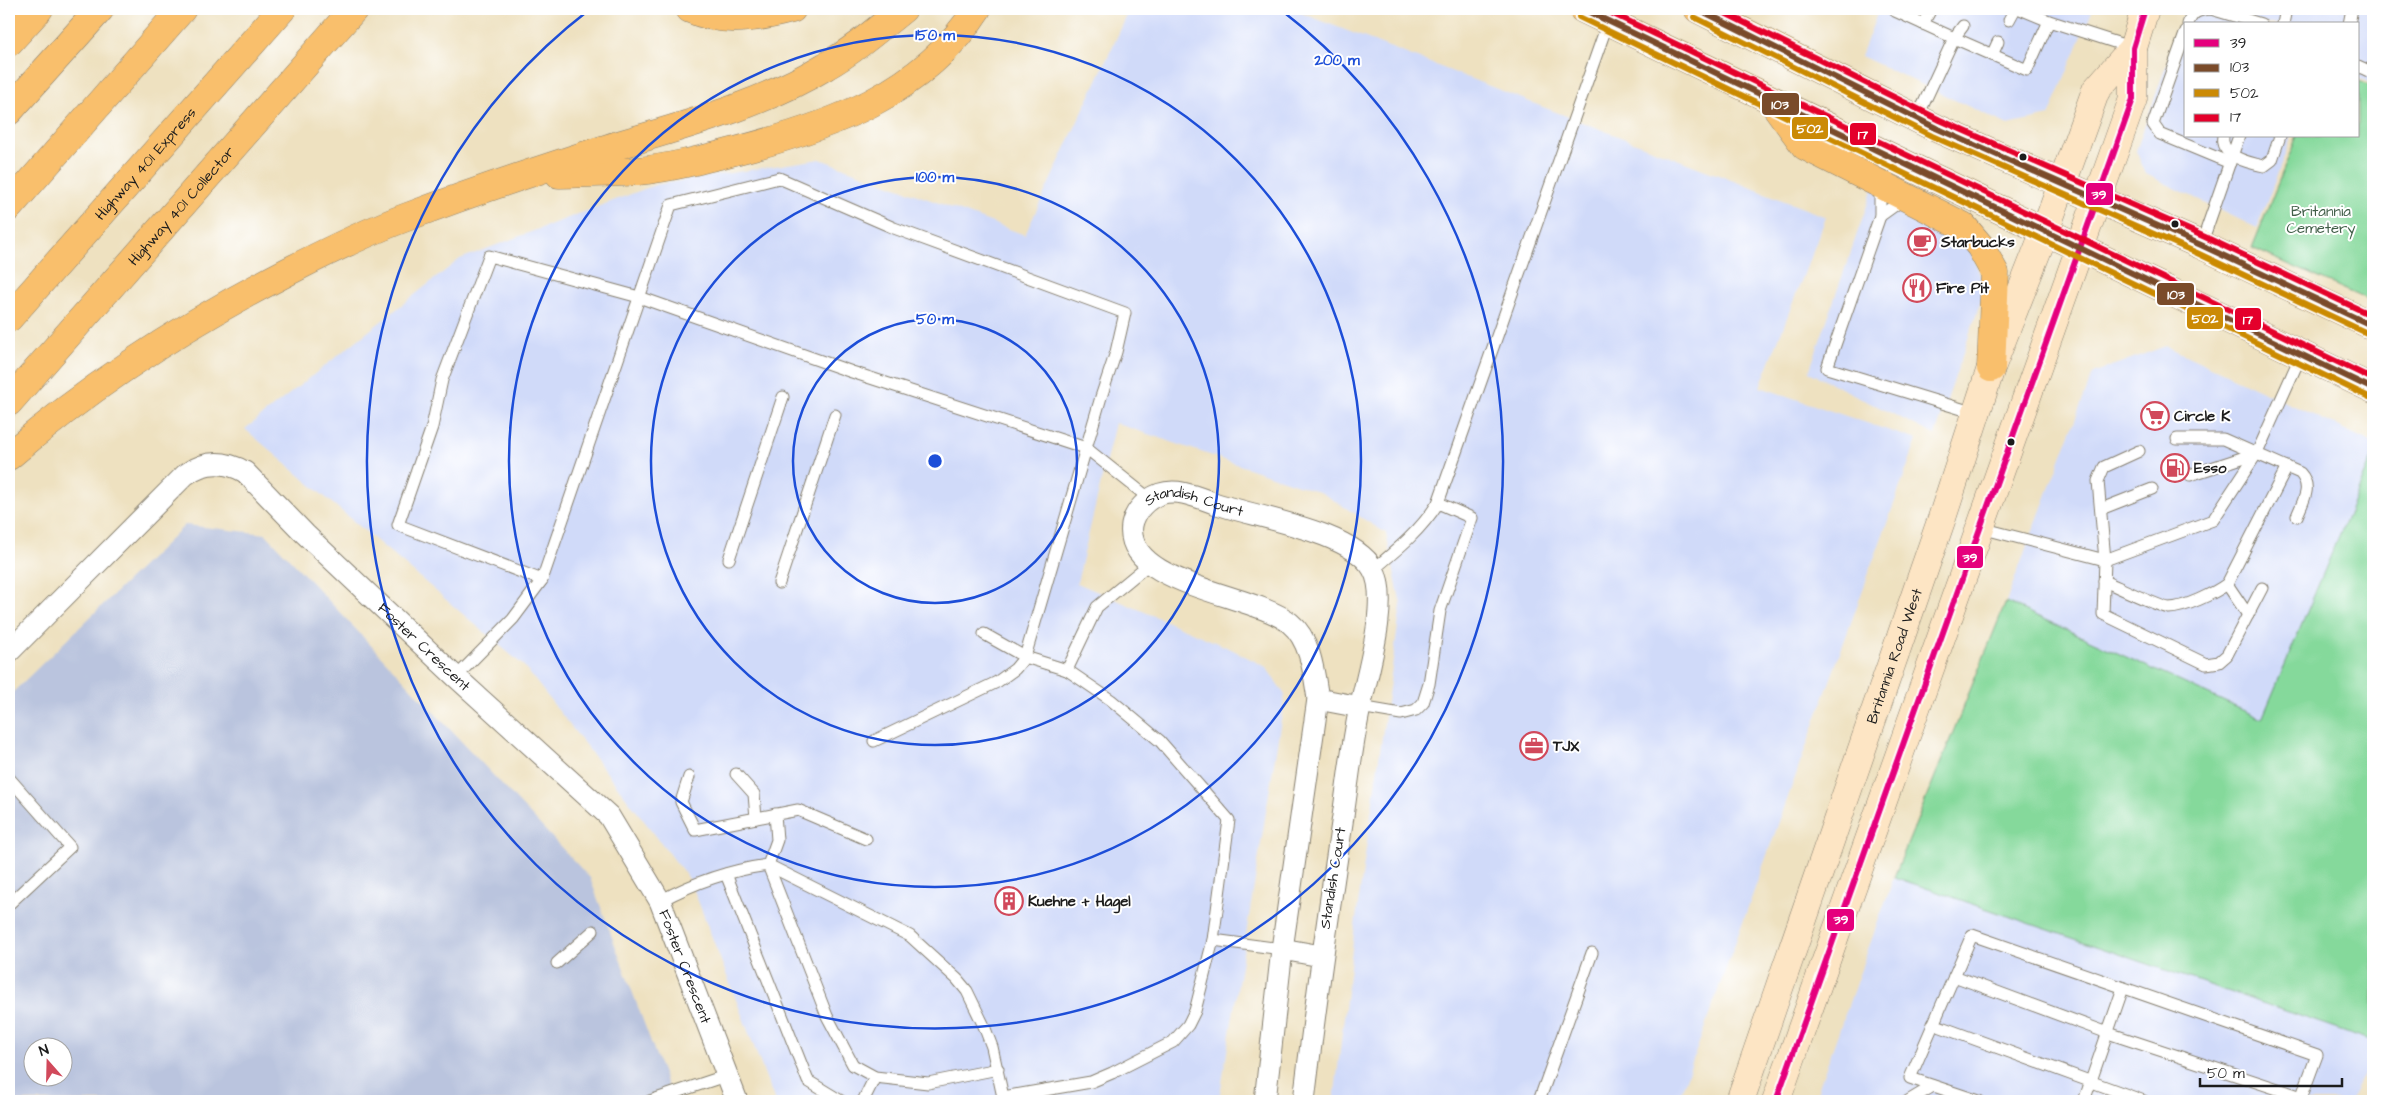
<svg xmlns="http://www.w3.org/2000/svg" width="2382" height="1110" font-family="'Architects Daughter',sans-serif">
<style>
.built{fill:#d0daf9}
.industrial{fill:#bac4de;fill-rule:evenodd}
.green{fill:#85d99b;stroke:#507a5c}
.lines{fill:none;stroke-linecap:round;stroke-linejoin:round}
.lane-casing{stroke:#857e6e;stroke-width:13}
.street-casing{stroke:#857e6e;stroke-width:23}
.secondary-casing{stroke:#857e6e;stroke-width:29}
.primary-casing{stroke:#857e6e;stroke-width:29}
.highway-casing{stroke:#857e6e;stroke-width:29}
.lane{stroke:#fff;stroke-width:11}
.street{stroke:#fff;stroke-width:21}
.secondary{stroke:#fde5c4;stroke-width:28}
.primary{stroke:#f9bf6c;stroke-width:28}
.highway{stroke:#f9bf6c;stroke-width:28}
.bus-1-casing{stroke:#fff;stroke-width:10}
.bus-2-casing{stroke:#fff;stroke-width:10}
.bus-3-casing{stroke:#fff;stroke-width:10}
.bus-4-casing{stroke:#fff;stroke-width:10}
.bus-1{stroke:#e5007d;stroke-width:6}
.bus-2{stroke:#7a4b2a;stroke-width:6}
.bus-3{stroke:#cb8a06;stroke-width:6}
.bus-4{stroke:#e4002b;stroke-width:6}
.ring{fill:none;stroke:#1d4ed8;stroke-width:2.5}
.bus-dot{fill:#1c1c1c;stroke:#fff;stroke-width:2}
.labels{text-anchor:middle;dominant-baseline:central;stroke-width:4;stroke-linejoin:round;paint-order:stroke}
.street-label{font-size:15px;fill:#1c1c1c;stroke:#fff}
.park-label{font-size:15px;fill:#415e48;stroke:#fff}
.poi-label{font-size:15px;font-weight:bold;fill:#1c1c1c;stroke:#fff;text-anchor:start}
.centre{fill:#1d4ed8;stroke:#fff;stroke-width:2.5}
.ring-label{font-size:15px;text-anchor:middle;font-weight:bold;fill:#1d4ed8;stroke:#fff;stroke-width:4;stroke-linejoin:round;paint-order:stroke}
.line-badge{stroke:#fff;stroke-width:2}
.badge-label{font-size:14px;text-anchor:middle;font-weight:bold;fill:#fff}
</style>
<rect width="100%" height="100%" fill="#fff"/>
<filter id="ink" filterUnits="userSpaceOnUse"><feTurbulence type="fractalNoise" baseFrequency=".02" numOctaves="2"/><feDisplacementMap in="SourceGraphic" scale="10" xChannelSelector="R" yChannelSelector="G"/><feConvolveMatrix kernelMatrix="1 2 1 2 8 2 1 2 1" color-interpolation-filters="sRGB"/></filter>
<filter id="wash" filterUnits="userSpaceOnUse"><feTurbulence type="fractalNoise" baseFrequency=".0096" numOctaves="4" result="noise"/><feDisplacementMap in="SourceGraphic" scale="20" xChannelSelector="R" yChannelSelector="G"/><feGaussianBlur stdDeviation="1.12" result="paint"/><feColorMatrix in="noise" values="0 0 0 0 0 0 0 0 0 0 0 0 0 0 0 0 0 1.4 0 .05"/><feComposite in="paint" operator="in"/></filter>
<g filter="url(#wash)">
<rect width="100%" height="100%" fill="#eee1c0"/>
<g class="built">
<path d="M1130,9H1291L1826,217L1760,387L1917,440L1678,1101H1334L1354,933L1401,605L1386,533L1322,493L1115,423L1077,583L1231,649L1266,667L1285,695L1219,1101H775L690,880L524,666L245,429L460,259L655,185L820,159L1025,235Z"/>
<path d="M1879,9H2093L2049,116L2008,125L1861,56Z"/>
<path d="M2186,9H2373V84L2358,78V24H2186V136H2292L2257,228L2146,174L2136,151Z"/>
<path d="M1874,185L1965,234L1985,289L1935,435L1809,372Z"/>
<path d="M2166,346L2373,443V455L2262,719L2006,602L2093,373Z"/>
<path d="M1894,877L2373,1041V1057L2350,1101H1814Z"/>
</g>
<path class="industrial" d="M185,525L266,534L590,878L673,1101H9V696ZM32,1048H62V1078H32Z"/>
<g class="green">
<path d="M2358,81L2373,87V302L2252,248L2297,136H2358Z"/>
<path d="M2373,455V1041L1894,877L2006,602L2262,719Z"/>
</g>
</g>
<g filter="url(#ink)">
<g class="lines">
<defs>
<g id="lane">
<path d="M1896,9L1895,11L1954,38L1963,26"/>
<path d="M2020,9L2049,21"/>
<path d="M2211,9L2261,24"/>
<path d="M2282,9L2285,14L2283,24"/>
<path d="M2009,20L2015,9"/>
<path d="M1923,24L1930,11"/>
<path d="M2188,24C2192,12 2198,10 2210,9"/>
<path d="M2349,24L2352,9"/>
<path d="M2186,31L2153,124L2160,134L2230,163"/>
<path d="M1992,55L1998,42"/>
<path d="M2358,66L2373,73"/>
<path d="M1917,118L1954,38L2027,70L2049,21L2133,48"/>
<path d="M2223,136C2219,156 2249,163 2264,166L2272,160L2280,136"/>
<path d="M1880,185V216L1827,368L1975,413"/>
<path d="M1880,216L1905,198"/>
<path d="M2201,245L2239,136"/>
<path d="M2177,439H2223L2300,473C2313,487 2303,501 2297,516"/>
<path d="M2139,451L2104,467L2098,481L2105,560L2103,614L2206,664L2219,662L2227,655L2262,588"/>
<path d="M2190,475L2257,453"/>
<path d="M2101,509L2152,489"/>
<path d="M1981,528L2105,560L2213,520L2257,453L2301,355"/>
<path d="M729,559L783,397"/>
<path d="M1374,569C1398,549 1421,530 1438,503L1608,22"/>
<path d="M542,580L398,525L432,427L442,380L489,256L639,297L852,372L1086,448L1150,499"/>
<path d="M2104,581C2116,586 2159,607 2169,608C2184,608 2215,593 2227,584L2287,467"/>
<path d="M779,583L835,415"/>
<path d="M2227,584L2248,615"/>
<path d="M984,634L1025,657L1067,670L1097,607L1149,564"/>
<path d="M456,677L513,619L542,580L671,205L779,178L894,228L1125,313L1116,352L1101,397L1025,657L1015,669L997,682L874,741"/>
<path d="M1360,707L1401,714L1416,710L1423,703L1429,684L1440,611L1472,518L1438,503"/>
<path d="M736,774L754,794L756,818"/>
<path d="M689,777L681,802L695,830L798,810L866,839"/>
<path d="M9,778L70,847L9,904"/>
<path d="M768,865L827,1016L853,1065L875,1077L928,1083L998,1069"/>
<path d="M768,865L910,936L957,979L967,991L984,1026L992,1047L1003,1097"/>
<path d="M726,874L808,1081L841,1101"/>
<path d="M660,901C693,883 731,870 768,865L777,840L775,814"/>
<path d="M1213,940L1282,949"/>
<path d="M557,963L593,931"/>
<path d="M1954,976L2108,1033L2302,1097"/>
<path d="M1933,1024L2144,1101"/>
<path d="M650,1101L728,1075"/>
<path d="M863,1101L875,1077"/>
<path d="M1003,1101V1097L1091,1082L1112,1073L1173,1042L1188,1025L1195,1011L1213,940L1229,820L1160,741L1111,700L1067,670"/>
<path d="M1539,1101L1592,953"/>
<path d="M1908,1101L1933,1086"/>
<path d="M1979,1101L1910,1078L1972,935L2317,1055L2300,1101"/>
<path d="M2084,1101L2123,988"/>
</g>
<g id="street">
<path id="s1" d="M9,652L185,475C204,461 224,460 245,472L305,534L456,677L609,816L660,901L737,1101"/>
<path d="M1318,699L1360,707"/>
<path d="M1282,949L1321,956"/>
<path id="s2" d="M1265,1101L1282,949L1318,699C1314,674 1311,640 1290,623C1255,594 1123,585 1132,525C1135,511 1146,499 1160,494C1178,488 1197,497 1214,503C1254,517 1352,531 1373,569C1390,597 1368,672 1361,703C1352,742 1348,784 1342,823C1328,916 1315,1008 1304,1101"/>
</g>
<g id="secondary">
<path id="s3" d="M1740,1101L1942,518L1991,368L2045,231L2096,90L2133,48"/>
<path d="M1776,1101L2133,99V48L2145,9"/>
</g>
<g id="primary">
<path d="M1583,9L2373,389"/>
<path d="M1698,9L1936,128L2201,245L2373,326"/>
<path d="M1772,101L1805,146L1963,226L1980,246L1995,273L1991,368"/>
</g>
<g id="highway">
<path d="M690,9C723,24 759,18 792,9"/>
<path d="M9,12L11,9"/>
<path d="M9,42L39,9"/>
<path d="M9,111L100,9"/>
<path d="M559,174C585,173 612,173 638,171C670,168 704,159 735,151C829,127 922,95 977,9"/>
<path d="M9,207L182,9"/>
<path id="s4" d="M9,318L282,9"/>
<path id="s5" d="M9,402L354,9"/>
<path d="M9,456C94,383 188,323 287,272C326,252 366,232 407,217C473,192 541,169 608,148C682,126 760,106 826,66C854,50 878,29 903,9"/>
</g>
</defs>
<use href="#lane" class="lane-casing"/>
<use href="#street" class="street-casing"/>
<use href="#secondary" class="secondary-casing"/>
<use href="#primary" class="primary-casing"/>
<use href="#highway" class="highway-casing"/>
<use href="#lane" class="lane"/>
<use href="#street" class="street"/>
<use href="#secondary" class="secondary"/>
<use href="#primary" class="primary"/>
<use href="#highway" class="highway"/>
<defs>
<path id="bus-1" d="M1776,1101L2133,99V48L2145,9"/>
<g id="bus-2">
<path d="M1583,9L2373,389"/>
<path d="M1698,9L1936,128L2201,245L2373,326"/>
</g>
<g id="bus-3">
<path d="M1579,17L2369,397"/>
<path d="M1694,17L1932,136L2197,253L2369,334"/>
</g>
<g id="bus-4">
<path d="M1603,9L2373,379"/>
<path d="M1717,9L1940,120L2205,237L2373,316"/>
</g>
</defs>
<use href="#bus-1" class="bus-1-casing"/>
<use href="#bus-2" class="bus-2-casing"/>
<use href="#bus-3" class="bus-3-casing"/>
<use href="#bus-4" class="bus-4-casing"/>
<use href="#bus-1" class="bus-1"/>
<use href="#bus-2" class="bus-2"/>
<use href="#bus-3" class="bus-3"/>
<use href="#bus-4" class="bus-4"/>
</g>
</g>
<g class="ring">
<circle cx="935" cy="461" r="142"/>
<circle cx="935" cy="461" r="284"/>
<circle cx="935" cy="461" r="426"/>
<path d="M1281 10A568 568 0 1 1 589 10"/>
</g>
<defs>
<symbol id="cafe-ring" viewBox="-11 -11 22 22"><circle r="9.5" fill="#fff" stroke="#d1495b" stroke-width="1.5"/><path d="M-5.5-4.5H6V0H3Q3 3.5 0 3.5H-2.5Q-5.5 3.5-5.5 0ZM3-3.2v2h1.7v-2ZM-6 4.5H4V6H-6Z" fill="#d1495b"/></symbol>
<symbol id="restaurant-ring" viewBox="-11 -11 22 22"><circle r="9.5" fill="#fff" stroke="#d1495b" stroke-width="1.5"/><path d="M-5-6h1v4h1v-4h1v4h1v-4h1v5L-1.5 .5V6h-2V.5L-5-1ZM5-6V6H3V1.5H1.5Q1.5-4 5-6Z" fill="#d1495b"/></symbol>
<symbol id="supermarket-ring" viewBox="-11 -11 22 22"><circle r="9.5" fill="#fff" stroke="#d1495b" stroke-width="1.5"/><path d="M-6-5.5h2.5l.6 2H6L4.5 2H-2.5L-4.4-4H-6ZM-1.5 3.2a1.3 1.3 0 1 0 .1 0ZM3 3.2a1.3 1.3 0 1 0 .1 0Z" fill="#d1495b"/></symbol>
<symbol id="fuel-ring" viewBox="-11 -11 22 22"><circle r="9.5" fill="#fff" stroke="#d1495b" stroke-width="1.5"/><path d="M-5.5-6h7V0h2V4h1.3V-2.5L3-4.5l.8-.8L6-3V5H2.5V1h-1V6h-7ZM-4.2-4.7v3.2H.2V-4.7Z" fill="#d1495b"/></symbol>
<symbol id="office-ring" viewBox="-11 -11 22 22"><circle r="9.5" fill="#fff" stroke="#d1495b" stroke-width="1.5"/><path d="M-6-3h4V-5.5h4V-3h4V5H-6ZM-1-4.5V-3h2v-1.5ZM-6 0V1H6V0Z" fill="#d1495b"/></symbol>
<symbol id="building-ring" viewBox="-11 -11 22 22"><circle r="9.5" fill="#fff" stroke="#d1495b" stroke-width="1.5"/><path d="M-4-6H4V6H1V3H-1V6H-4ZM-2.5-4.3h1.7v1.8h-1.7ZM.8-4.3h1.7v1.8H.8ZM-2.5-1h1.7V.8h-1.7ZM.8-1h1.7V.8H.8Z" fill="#d1495b"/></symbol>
</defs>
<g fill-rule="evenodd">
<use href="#cafe-ring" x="1906" y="226" width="32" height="32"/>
<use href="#restaurant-ring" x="1901" y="272" width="32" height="32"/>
<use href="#supermarket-ring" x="2139" y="400" width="32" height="32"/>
<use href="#fuel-ring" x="2159" y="452" width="32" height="32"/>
<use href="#office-ring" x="1518" y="730" width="32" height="32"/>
<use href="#building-ring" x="993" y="885" width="32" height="32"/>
</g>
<g class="bus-dot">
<circle cx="2023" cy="157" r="4.5"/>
<circle cx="2175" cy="224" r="4.5"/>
<circle cx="2011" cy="442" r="4.5"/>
</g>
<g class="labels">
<g class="street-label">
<text stroke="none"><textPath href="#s4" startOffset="206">Highway 401 Express</textPath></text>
<text stroke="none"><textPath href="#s5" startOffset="261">Highway 401 Collector</textPath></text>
<text stroke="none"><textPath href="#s2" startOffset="764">Standish Court</textPath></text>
<text stroke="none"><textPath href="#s1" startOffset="564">Foster Crescent</textPath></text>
<text stroke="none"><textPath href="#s3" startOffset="471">Britannia Road West</textPath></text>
<text transform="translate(1333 878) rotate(-81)">Standish Court</text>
<text stroke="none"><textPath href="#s1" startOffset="984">Foster Crescent</textPath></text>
</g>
<g class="park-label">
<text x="2321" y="211">Britannia<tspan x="2321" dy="17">Cemetery</tspan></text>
</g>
<g class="poi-label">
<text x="1941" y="242">Starbucks</text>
<text x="1936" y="288">Fire Pit</text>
<text x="2174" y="416">Circle K</text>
<text x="2194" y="468">Esso</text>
<text x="1553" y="746">TJX</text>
<text x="1028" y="901">Kuehne + Hagel</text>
</g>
</g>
<circle cx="935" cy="461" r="8" class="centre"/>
<g class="ring-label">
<text x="935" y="40">150 m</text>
<text x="1337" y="65">200 m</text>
<text x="935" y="182">100 m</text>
<text x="935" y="324">50 m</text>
</g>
<g class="line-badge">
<rect x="1761" y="92" width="39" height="24" rx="5" fill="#7a4b2a"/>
<rect x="1791" y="116" width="38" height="24" rx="5" fill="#cb8a06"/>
<rect x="1849" y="122" width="28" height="24" rx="5" fill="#e4002b"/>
<rect x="2085" y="182" width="29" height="24" rx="5" fill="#e5007d"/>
<rect x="2156" y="282" width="39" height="24" rx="5" fill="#7a4b2a"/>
<rect x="2186" y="306" width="38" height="24" rx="5" fill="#cb8a06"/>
<rect x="2234" y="307" width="28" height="24" rx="5" fill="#e4002b"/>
<rect x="1956" y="545" width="28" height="24" rx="5" fill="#e5007d"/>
<rect x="1826" y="908" width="29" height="24" rx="5" fill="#e5007d"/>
</g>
<g class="badge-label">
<text x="1780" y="109">103</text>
<text x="1810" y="133">502</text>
<text x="1863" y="139">17</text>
<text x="2099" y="199">39</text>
<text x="2176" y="299">103</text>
<text x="2205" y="323">502</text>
<text x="2248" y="324">17</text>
<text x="1970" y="562">39</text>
<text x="1841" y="924">39</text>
</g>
<rect width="2382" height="1110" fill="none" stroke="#fff" stroke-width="30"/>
<rect x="2184" y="22" width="175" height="115" fill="#ffffff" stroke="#a4a4a4"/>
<rect x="2194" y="39" width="25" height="8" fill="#e5007d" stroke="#a4a4a4"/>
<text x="2230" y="48" font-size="15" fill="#1c1c1c">39</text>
<rect x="2194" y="64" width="25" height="8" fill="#7a4b2a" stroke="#a4a4a4"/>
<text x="2230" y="72" font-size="15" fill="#1c1c1c">103</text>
<rect x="2194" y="89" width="25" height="8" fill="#cb8a06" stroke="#a4a4a4"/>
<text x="2230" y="98" font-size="15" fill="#1c1c1c">502</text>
<rect x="2194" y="114" width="25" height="8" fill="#e4002b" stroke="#a4a4a4"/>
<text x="2230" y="122" font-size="15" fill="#1c1c1c">17</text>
<g transform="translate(48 1062) rotate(340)"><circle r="24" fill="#ffffff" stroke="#a4a4a4"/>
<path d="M0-4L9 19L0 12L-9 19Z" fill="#d1495b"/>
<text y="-8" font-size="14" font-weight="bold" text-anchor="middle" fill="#1c1c1c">N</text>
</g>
<path d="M2200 1078v8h142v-8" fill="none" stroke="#1c1c1c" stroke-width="2.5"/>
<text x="2207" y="1078" font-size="15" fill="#1c1c1c" stroke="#ffffff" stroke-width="4" paint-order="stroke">50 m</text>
</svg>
